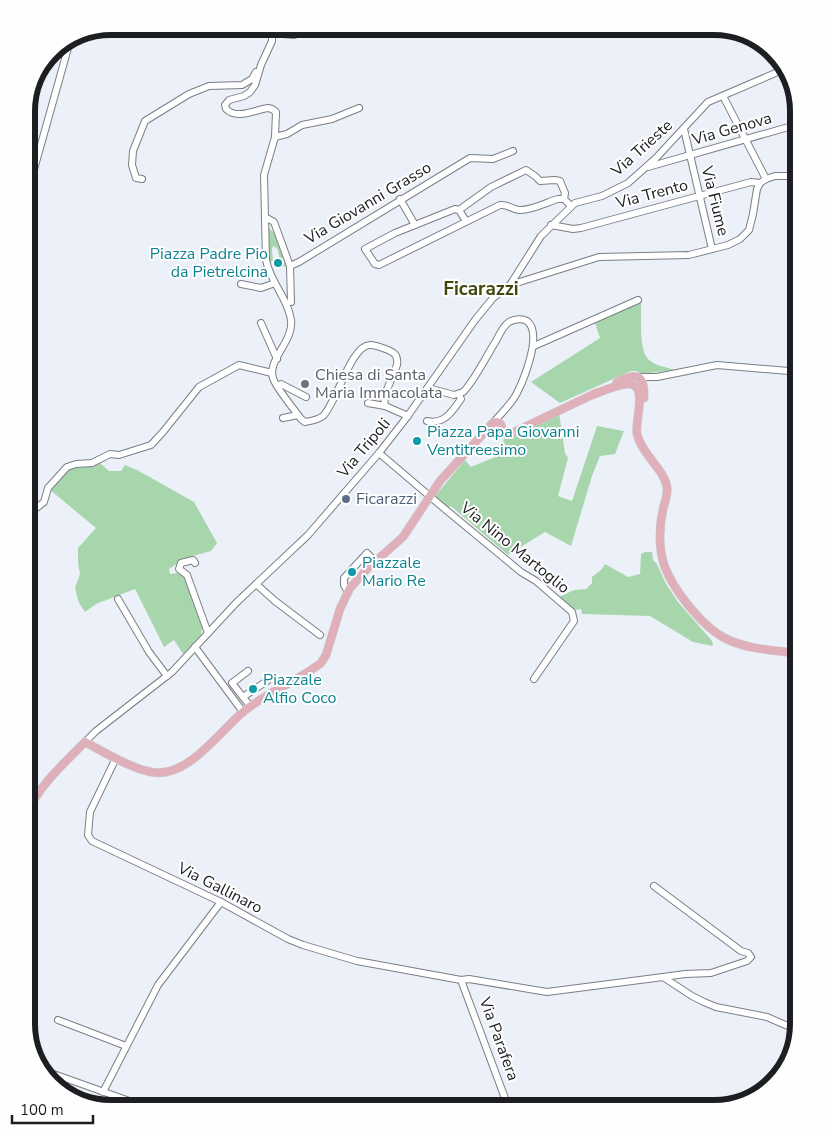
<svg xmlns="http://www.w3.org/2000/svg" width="825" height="1135" font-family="'Nunito Sans',sans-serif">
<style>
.green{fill:#a7d6ac}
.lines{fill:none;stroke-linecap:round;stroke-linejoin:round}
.minor-casing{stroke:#7a7e85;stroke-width:8}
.major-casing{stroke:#cdcece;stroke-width:9}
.minor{stroke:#fff;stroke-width:6}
.major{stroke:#dfb0b9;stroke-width:8}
.culture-dot{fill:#0f9aa8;stroke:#fefefe;stroke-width:2}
.worship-dot{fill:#6b7280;stroke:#fefefe;stroke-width:2}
.service-dot{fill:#5c6f8a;stroke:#fefefe;stroke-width:2}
.labels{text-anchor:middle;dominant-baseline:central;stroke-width:4;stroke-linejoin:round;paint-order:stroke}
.street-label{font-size:16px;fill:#1d1e21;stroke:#fefefe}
.culture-label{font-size:16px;fill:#0d838f;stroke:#fefefe;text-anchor:start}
.worship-label{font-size:16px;fill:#5b616d;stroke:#fefefe;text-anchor:start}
.service-label{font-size:16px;fill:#4e5e75;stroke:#fefefe;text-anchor:start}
.quarter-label{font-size:19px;font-weight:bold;fill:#40480c;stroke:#fefefe}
.rim{fill:none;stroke:#1d1e21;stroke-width:6}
</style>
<rect width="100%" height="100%" fill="#ecf1f9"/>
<g class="green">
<path d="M269,228L274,233L286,266L284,267L282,266L277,248L273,246L272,249L273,262L269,261Z"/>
<path d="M641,302C642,317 638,350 649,360C656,366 666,367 675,370L641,374L637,371H631L560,403L531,382L600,338L595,323Z"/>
<path d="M559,413L565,453L568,458L558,496L572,501L597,426L624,431L615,454L600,456L592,476L571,546L545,532L508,555L451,506L448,508L435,496L465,460L471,467L498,456L504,439Z"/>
<path d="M100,463L109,471H121L125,465L137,470L194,502L217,543L211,551L186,558L169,569L170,574L178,573L184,577L202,627L201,635L183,654L174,640L164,647L135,589L96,604L85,612L79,603L75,588L80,574L78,563V548L96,528L49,489L70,467L90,466Z"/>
<path d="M645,552H652L653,560L657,564L666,584L678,602L712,641L713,646L693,642L650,616L582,614L581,609L574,610L559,597L574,590L586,589L592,583V577L602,569L605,564L628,577L640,574L641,554Z"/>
</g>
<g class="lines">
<defs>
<g id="minor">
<path d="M266,26L272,33"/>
<path d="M709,26L761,42"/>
<path d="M272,33V41L261,65L255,85L250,92L244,96L229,100L225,105L226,109C237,120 254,110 268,108L272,109L276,112L275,137L264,175L266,260C270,282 288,298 291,320C294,341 267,360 273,378C276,388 294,409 301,419L305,422C311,421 318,420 323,416C337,402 351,345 370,345C376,345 383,348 388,350C396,353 398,357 397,365L384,397L385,406L408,416"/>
<path d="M272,33L294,35L322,26"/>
<path d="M723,96L766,179"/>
<path d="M684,129L712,249"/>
<path d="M275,137L287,134L302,125L332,119L359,108"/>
<path d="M648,167L799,124"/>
<path d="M142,179L136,178L132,165L133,151L145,121L189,94L209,86L242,85L252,79L256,72"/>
<path d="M26,198L70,41"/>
<path d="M400,199L415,225"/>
<path d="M459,210L491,187L526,170L535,176L540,181L555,180L560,181L565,193L564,199"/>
<path d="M265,217L274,222L290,266L299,262L470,158L493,159L513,151"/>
<path d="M466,221L459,210L455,209L395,233L365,249L375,264L379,265L500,205C508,204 511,209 519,210C531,211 547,202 558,199H564L571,206"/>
<path d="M551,225L573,229L581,228L751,182L760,183"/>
<path d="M290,266L291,302"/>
<path d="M241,284L261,288L275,283"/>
<path d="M510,285L541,236L575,203L602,196L628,183L656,158L708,102L787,68"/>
<path d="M261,323L277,359"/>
<path d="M534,346L638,300"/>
<path d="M639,377H657L717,365L789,371L799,374"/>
<path d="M278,386L281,384L306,397"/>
<path d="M428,388L454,395L463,392C473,383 488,353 496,341C499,335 503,326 509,322C514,319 522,318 527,321C543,333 524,379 517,393C511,405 501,413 493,423"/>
<path d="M368,403L385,406"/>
<path d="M283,418L298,415"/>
<path d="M427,421C444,425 452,412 461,399L459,394"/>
<path d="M379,453L446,510L521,572L536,581L572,612L574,621L534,679"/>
<path d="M26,521L30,513L44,502L48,488L67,467L76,464L92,463L110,454L119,455L151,445L163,432L199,387L239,365L272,373"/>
<path d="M195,563L193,560L181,563L179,569L187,575L208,633"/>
<path d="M26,573L29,563L26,535"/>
<path d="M256,584L275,601L320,635"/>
<path d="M348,592L344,585V578L367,553L375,561"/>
<path d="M118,599L149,652L167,676"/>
<path d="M195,647L243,712"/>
<path d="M248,671L232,683L250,706"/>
<path d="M243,697L267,681"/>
<path d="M85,742L96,731L172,672L236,603L308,535L379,453L407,417L475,320L493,298L510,285L599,257L689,255L728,245L740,239L749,230L753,214L757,189L760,183L766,179L775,176H799"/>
<path d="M116,758L90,812L88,835L92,841L221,902L288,939L303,945L357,961L461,980L469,979L547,992L663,977L692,996L704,1002L716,1007L767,1017L797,1030"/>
<path d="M654,886L741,951L748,953L751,957L747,961L711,973L685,974L663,977"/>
<path d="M461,980L509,1109"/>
<path d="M58,1020L126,1046"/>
<path d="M48,1072L149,1108"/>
<path d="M103,1092L158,985L221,902"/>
</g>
<g id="major">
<path d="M617,382C637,372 645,374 644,398"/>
<path d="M592,395C601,392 627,379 635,386C645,394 635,421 637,434C642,455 664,469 667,487C668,495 665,501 663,509C660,523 659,537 661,551C664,581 703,630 731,641C752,650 777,650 799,654"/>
<circle cx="496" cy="428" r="6"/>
<path d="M497,434H510L596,393"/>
<path d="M26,814C39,786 63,764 85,742C104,752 130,768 151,772C187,779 218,733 243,712C267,692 296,682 321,663L326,655L340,609L350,588L369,567L403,537L440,481L491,425"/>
</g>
</defs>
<use href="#minor" class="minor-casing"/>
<use href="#major" class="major-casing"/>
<use href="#minor" class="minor"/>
<use href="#major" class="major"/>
</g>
<g class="culture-dot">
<circle cx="278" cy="263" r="5"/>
<circle cx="417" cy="441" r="5"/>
<circle cx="352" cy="572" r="5"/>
<circle cx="253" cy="689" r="5"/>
</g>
<circle class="worship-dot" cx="305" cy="384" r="5"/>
<circle class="service-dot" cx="346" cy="499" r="5"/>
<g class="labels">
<g class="street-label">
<text transform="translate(732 129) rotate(-16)">Via Genova</text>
<text transform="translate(642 148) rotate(-42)">Via Trieste</text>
<text transform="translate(652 194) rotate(-15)">Via Trento</text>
<text transform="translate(715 201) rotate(76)">Via Fiume</text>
<text transform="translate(368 203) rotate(-31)">Via Giovanni Grasso</text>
<text transform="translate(364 448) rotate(-50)">Via Tripoli</text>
<text transform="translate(515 548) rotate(39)">Via Nino Martoglio</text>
<text transform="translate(220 888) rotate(27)">Via Gallinaro</text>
<text transform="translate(499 1039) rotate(70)">Via Parafera</text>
</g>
<g class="culture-label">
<text x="268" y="254" text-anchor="end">Piazza Padre Pio<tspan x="268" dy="18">da Pietrelcina</tspan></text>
<text x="427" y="432">Piazza Papa Giovanni<tspan x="427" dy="18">Ventitreesimo</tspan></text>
<text x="362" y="563">Piazzale<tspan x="362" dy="18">Mario Re</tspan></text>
<text x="263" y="680">Piazzale<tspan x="263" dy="18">Alfio Coco</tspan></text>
</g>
<g class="worship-label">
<text x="315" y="375">Chiesa di Santa<tspan x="315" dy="18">Maria Immacolata</tspan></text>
</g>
<g class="service-label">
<text x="356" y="499">Ficarazzi</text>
</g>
<g class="quarter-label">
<text x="481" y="289">Ficarazzi</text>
</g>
</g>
<path d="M0 0H825V1135H0ZM111 35H714A76 76 0 0 1 790 111V1024A76 76 0 0 1 714 1100H111A76 76 0 0 1 35 1024V111A76 76 0 0 1 111 35Z" fill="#fefefe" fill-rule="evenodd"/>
<path class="rim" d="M111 35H714A76 76 0 0 1 790 111V1024A76 76 0 0 1 714 1100H111A76 76 0 0 1 35 1024V111A76 76 0 0 1 111 35Z"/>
<path d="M12 1115v8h81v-8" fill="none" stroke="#1d1e21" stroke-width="2.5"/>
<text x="20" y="1115" font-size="15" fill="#1d1e21" stroke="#fefefe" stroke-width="4" paint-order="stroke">100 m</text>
</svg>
